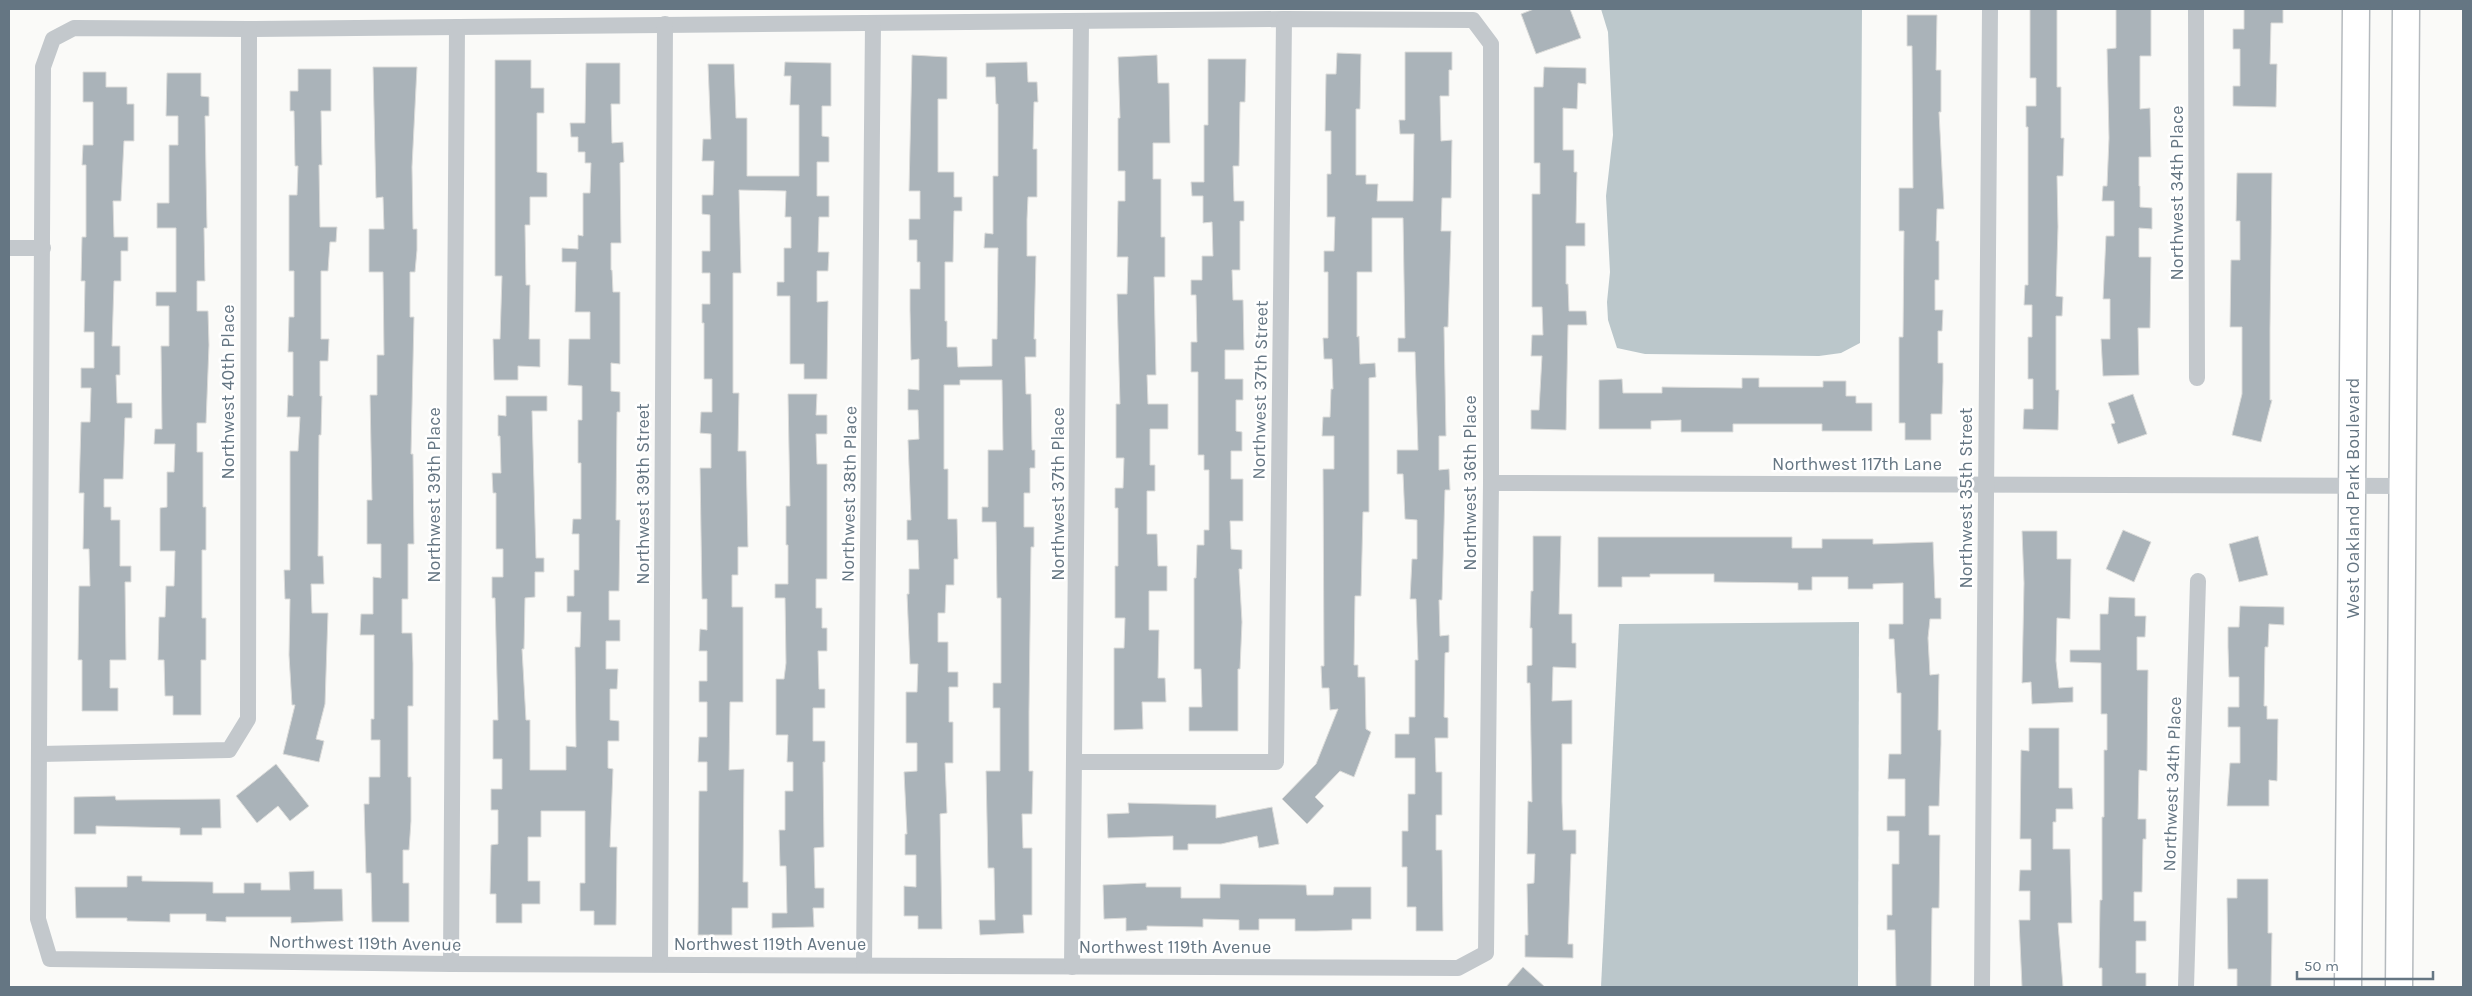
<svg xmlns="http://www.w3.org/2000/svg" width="2472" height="996" font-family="Karla,sans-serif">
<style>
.water{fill:#bbc7cb}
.building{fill:#aab3b9;stroke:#dcdcda}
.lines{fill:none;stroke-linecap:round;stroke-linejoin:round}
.primary-casing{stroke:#b5babe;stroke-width:29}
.street{stroke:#c3c8cc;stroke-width:16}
.primary{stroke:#fff;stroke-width:26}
.labels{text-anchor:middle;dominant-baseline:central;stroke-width:5;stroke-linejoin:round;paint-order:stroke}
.street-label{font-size:18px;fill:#657683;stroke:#fff}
</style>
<rect width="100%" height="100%" fill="#fafaf8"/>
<g class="water">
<path d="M1601,9H1862L1860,343L1841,353L1819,356L1645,354L1617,348L1608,320L1607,302L1610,272L1606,196L1613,135L1608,32Z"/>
<path d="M1859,622L1858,987H1601L1619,624Z"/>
</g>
<g class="building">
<path d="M1534,9H1570L1581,38L1536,54L1521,14Z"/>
<path d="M2030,9H2057V87H2061V138H2064L2063,176H2057L2058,227L2056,296L2063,297L2062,316H2056V390H2059L2058,430L2023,429L2024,409H2033V379H2028V337H2032V305H2024L2025,285H2028V127H2026V106H2036V78H2030Z"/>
<path d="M2116,9H2151V56H2140V109L2150,108L2151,157H2139V186H2140V207L2152,208V229L2139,228V257H2151L2150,328H2138L2139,375L2103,376L2101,339H2110V299H2103L2106,236H2114V201H2102L2103,186H2107L2109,138L2107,49L2116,48Z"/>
<path d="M2244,9H2283V23H2271L2270,64H2277L2276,107L2233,106V86H2240V49H2233V29H2244Z"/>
<path d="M1907,15H1937L1936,70H1941V112H1939L1944,209H1937L1936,241H1939V280H1935V310H1943L1942,331H1938V363H1943V381L1942,414H1931V440H1905V423H1899V337H1903L1904,231H1899V188H1913L1912,46H1907Z"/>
<path d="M1405,52H1452V70H1449V96H1440L1441,141L1452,140L1451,198H1442L1441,231H1451L1448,327H1444L1446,436H1439V470L1449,469L1450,490H1445L1442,600H1439L1440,636L1449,635V652L1445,653L1444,717L1448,718V738H1435L1436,772H1442V815H1436V850H1442L1443,931H1416V907H1407V867H1402V831H1408V794H1415V758H1395V734H1409V717H1415V660H1418L1416,599H1410L1412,559H1417V520L1405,519L1403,474H1397V450H1418L1415,352H1398V338H1405L1403,218H1372V272H1357V337L1359,336L1360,364L1375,363L1376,377L1369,378V512H1363L1361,596H1355L1354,665H1358V677H1365L1366,729L1371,732L1354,777L1340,771L1315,797L1324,806L1307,824L1282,799L1316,764L1338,709L1330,710L1329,688H1322L1321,666H1324L1323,469H1334V436H1322L1323,417H1330L1331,389H1333L1332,359H1324L1323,338H1328V272H1324V251H1334L1335,217H1327V174H1331V131H1325L1326,74H1336L1337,53L1361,54L1360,109H1356V175H1366V184H1378L1377,201H1413L1414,134H1400L1399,120H1405Z"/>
<path d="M912,55L947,57V99H938V172H954V197H962V211H954L953,262H945V321H947V347H957L958,367L992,366V339H997L998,248H984L985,233L993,234V176H998V104H996L995,77H986V63L1027,62L1028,82H1037L1038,102H1034L1033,149H1037V197H1028L1027,219V256H1036L1034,339H1036V357H1025L1026,394H1031L1032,450H1035V468H1030V493H1024V527H1034V547H1031L1029,711V771H1033L1032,814H1022L1023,848H1032V915H1023L1024,933L980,935L979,920H995L994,868H988L986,771H1000V708H993V683H1001V598H997L996,522H982V507H988V450H1003L1002,380H960V385H944V469H948V519H957L958,559H954V585H946L945,613H938V642H948V672H958V687H949V722H953V763H945L947,813L940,814L942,929H918V916H904V886L916,887V855H905V834H907L904,772L917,771V743H906V692H917L918,664H910L907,594H909V569H919L918,540H907V520H911L908,440L919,439L918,410H908V389L919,390V359L911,360L910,310V289H920V262H917V240H909V219H920V191H909Z"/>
<path d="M1157,55L1158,83H1169L1170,143H1153V179H1161V237H1165V277H1154L1156,375H1147L1148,404H1168V429H1150V465H1155V491H1147V534H1157L1158,566H1167V591H1149V630H1159L1158,678H1165L1166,702H1142L1143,729L1114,730V648H1124L1125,618H1115V566H1118V508H1115V488H1123L1124,458H1116V404H1120L1117,294H1127L1128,257H1117L1118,201H1125V171H1118V118H1120L1118,57Z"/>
<path d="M1208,59H1246L1245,102H1240L1239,166H1233L1234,201H1244V221H1240V270H1232L1233,300H1243L1244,350H1225V379H1243V400H1236V431L1242,432V451H1231V479H1243V521H1230L1231,549L1242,550V569H1239L1242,622L1240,669H1238V731H1189V707H1202L1201,669H1194V578H1196L1197,545H1204V530H1209V470H1204V455H1198V372H1191V342H1197L1196,295H1191V280H1202V256H1213L1212,222L1203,223V196H1192L1191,182H1204V125H1208Z"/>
<path d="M495,60H531V88H544V113H537V172L547,173V197H530V225H525L526,285H530L529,339H540V367L518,366V380H494L493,339H500L502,276H495Z"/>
<path d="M785,62L831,63V106H822V136L829,137V162H817V196H829V217H819L818,252H829L828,271H817V302L828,301L827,379H804V364H790V296H777V282H784V248H791V217H785L786,191L739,190L741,273H733V393H739L738,451H746L748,547H738V575H732V607H743V702H730L729,770L744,769L743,882H748V908H732V935H698L699,791H707V762H698L699,737H707V702H699V681H707V651H699L700,629L707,630V599H702L700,468H711V434L700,433L701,412H712V379H704V323H702V304H710V273H702V251H710V215L702,214V195H713L714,161H702L703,139H711L708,64H734L736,118H747V176H799V105H790L791,76H784Z"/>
<path d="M586,63H620V104H611L612,143L623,142L624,162L620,163L621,243H611V270H612L613,292H620V364L611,363V391L620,392V412H617L616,520H620L619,591H609V620H620V641H606V669H618L617,689H610V720L619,721V741H608V768L613,769L610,847H617L616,925H594V911H580V883H585V811H541V837H528V881H540V904H522V923H496V894H490L491,845L498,844V810H491V789H502V759H493V720H498L495,598H492V577H503V549H496V493H493L492,473H501L500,436H498V415L506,416V396H547V411H532L536,558H544V572H535V597L525,598L524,649H522L526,720H530V770H566V746L576,747L575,647H580L581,612H567V596H574V570H579V534H572L573,519H581V463H578V420H582V386L568,385L569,339H590V312H575L576,262H562V248L578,249V235L583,236V193H590L591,163H585V152H578V137H571L570,123H585Z"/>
<path d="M373,67H417L412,167L413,229H417V250L415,272H410V317H414L411,454H413L414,544H408V599H402V633H412L413,664V706H408V777H411V821L409,850H403V883H409V922H372L371,873H366L364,804H369V777H380V740H371V719H374V635H360L361,614H373V577L381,578V544H367V500H372L370,395H377V355H384L383,272H369V229H384L383,197L376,198Z"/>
<path d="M1544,67L1586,68V84L1578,83L1577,109L1563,108V150H1574V172H1577L1576,223H1585V246H1566V284H1568L1569,311H1586L1587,325H1568L1566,430L1531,429V410H1539L1542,356H1531L1532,335H1543L1542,307H1532V194H1540V163H1534V87H1543Z"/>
<path d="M298,69H331V111H321L322,165H319L320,227H337L336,242H330L328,271H321V339H329L328,361H320V396H322L321,435H319L318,556H323L324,584H311L312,613H328L325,704L316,739L324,741L319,762L283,754L295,705H292L289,655L290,599H285L284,570H290V451H298L300,417H287L288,395L293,396V352H288L289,317H294V271H289V195H297L298,166H295L294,111H290V91H298Z"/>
<path d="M83,72H106V87H127V104H134V141H124L121,201H113L114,237H128V251H121V281H114L112,346H120V375H116L117,403H132V418H125L123,479H104V507H111V520H120V566H131V582H125L126,660H110V688H118V711H82V660H78L79,586H90L89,549H83L84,493H79L81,422H90L91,388H81V368H94V332H84L85,281H81L82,237H86V165H82L83,145H93V102H83Z"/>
<path d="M167,73H201V96L209,97V116H205L207,228H204L205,281H197V311H208L209,345L206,423H197V452H203V507H206V550H202V618H206V660H201V715H173V696H165L164,660H158L159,617H165L166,586H174L175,551H160V508L167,507V472H174L175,444H154L155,429H162L161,346H169V306H156V292H176V228H157V203H169V145H178V116H166Z"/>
<path d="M2237,173H2272L2270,328V400H2272L2261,442L2232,435L2242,394V327H2230L2231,260H2240V221H2236Z"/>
<path d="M1742,378H1759V387H1823V381H1846V396H1856V403H1872V431H1822V424H1733V432H1681V420L1651,421V429H1599V380L1622,379L1623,393H1662V387L1742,388Z"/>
<path d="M788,394H817L816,415H827V434H816L817,464H827V579H816V608H822V628H827V651H818L819,689H825V708H813V741H825V762H823L824,847L814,848L815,888H824V908H813L814,927L772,928V913H787L786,866H780L779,830H785V791H793V762H787L788,735H776V679H784L786,663L785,598H775V584H788V545H786V506H790Z"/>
<path d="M2133,394L2147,434L2118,444L2111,424L2115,423L2108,403Z"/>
<path d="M2123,530L2151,542L2134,582L2106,569Z"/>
<path d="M2022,531H2057V559H2071L2070,619L2057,618L2056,661L2059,688L2073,687V702L2032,704L2031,682L2022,683L2024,583Z"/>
<path d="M1533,536H1561L1559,614H1572V643H1576V668L1553,667L1552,701L1572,700V744H1562V802L1563,830H1576V854H1571L1568,944H1573V958L1525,957V935H1528L1527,884L1534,883L1535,854H1527L1528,801L1532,802L1530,683H1527V666L1532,665V628H1530L1531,591H1533Z"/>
<path d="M2258,536L2268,575L2239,582L2229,544Z"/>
<path d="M1598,537H1792V548H1822V539H1873V544L1933,542L1935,598H1941V619H1930L1928,638L1930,675L1939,674L1938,730H1941V744L1939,806H1929V835H1940L1939,908H1932L1931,987H1896L1895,930H1887V915H1892V864H1899V831H1887V816H1905V779H1888L1889,754H1901V693H1897L1894,639H1889V624H1903V583L1873,584V589H1848V577H1812V590H1798V583L1714,582V574H1650V577H1622V587H1598Z"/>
<path d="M2109,597L2135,598V616H2146L2145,637H2137V670H2148L2147,771L2139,770L2138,819H2146V839H2143L2142,892H2134V921H2146V941H2136V973H2146V987H2102V968H2099L2100,900H2102V817H2104V750H2107V714H2101V663L2070,662V650H2100V614H2108Z"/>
<path d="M2240,606L2284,607V625L2269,624L2268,647H2265L2264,706H2267V719H2278L2277,781L2269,780V806H2227L2230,763H2240V727H2228V707H2239V677H2229L2228,647V627H2239Z"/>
<path d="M2029,728H2059V788H2072L2073,809H2056V822H2053V849H2070L2072,923H2058L2063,987H2022L2019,920H2030V891H2019L2020,870H2031V839H2020L2021,750L2029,751Z"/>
<path d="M276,764L309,806L290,821L278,806L257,823L236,796Z"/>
<path d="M115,796L116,800L220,799L221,828H202V835H180V828L96,826V834H74V797Z"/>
<path d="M1128,803L1216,805V818L1272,807L1279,844L1259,848L1257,836L1221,844H1188V850H1173V836L1108,838L1107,814L1129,813Z"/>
<path d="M314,871V889H342L343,921L291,923V917H226V922L206,921V914H170V922L127,921V918H76L75,887H127V876H142V881L213,882V893H244V883H261V890H290L289,872Z"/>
<path d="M2237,879H2268V933H2272L2271,987H2237V969H2228L2227,898H2237Z"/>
<path d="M1146,883V887H1181V898H1220V884L1306,885L1307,895H1333L1334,887H1371V919H1352V930L1316,931H1295V919H1259V930H1239V920L1203,919V927L1147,926V930L1126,931V918L1104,919L1103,885Z"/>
<path d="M1523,967L1545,987H1506Z"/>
</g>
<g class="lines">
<defs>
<g id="primary">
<path d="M2348,987L2356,9"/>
<path d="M2399,987L2406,9"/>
</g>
</defs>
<use href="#primary" class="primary-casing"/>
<g class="street">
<path d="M2196,9L2197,378"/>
<path d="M1284,19L1473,20L1491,44V483L1486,953L1458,968L451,964L50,959L38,919L43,67L53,39L74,28L249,29Z"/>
<path d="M9,248H43"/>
<path d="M1491,483L2403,486"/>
<path d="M40,754L229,750L248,719L249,29"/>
<path d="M1076,762H1276L1284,19"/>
<path d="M451,964L457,27"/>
<path d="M660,964L665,24"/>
<path d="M864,965L873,24"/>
<path d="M1072,967L1081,22"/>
<path d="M1982,987L1990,9"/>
<path d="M2186,987L2198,581"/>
</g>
<use href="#primary" class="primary"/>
</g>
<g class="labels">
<g class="street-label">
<text transform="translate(2177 193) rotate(-90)">Northwest 34th Place</text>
<text transform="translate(1260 390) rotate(-89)">Northwest 37th Street</text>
<text transform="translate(228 392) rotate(-90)">Northwest 40th Place</text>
<text x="1857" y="464">Northwest 117th Lane</text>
<text transform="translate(1470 483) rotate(-90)">Northwest 36th Place</text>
<text transform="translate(643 494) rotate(-90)">Northwest 39th Street</text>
<text transform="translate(849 494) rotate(-89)">Northwest 38th Place</text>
<text transform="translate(1058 494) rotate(-90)">Northwest 37th Place</text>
<text transform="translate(434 495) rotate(-90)">Northwest 39th Place</text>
<text transform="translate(1966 498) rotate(-90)">Northwest 35th Street</text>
<text transform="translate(2353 498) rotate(-90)">West Oakland Park Boulevard</text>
<text transform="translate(2172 784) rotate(-88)">Northwest 34th Place</text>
<text transform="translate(365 943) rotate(1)">Northwest 119th Avenue</text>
<text x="770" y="944">Northwest 119th Avenue</text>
<text x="1175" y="947">Northwest 119th Avenue</text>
</g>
</g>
<rect width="2472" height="996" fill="none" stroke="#657683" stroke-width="20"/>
<path d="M2297 971v8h136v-8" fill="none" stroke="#657683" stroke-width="2.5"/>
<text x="2304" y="971" font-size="15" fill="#657683" stroke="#ffffff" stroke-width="4" paint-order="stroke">50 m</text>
</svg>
